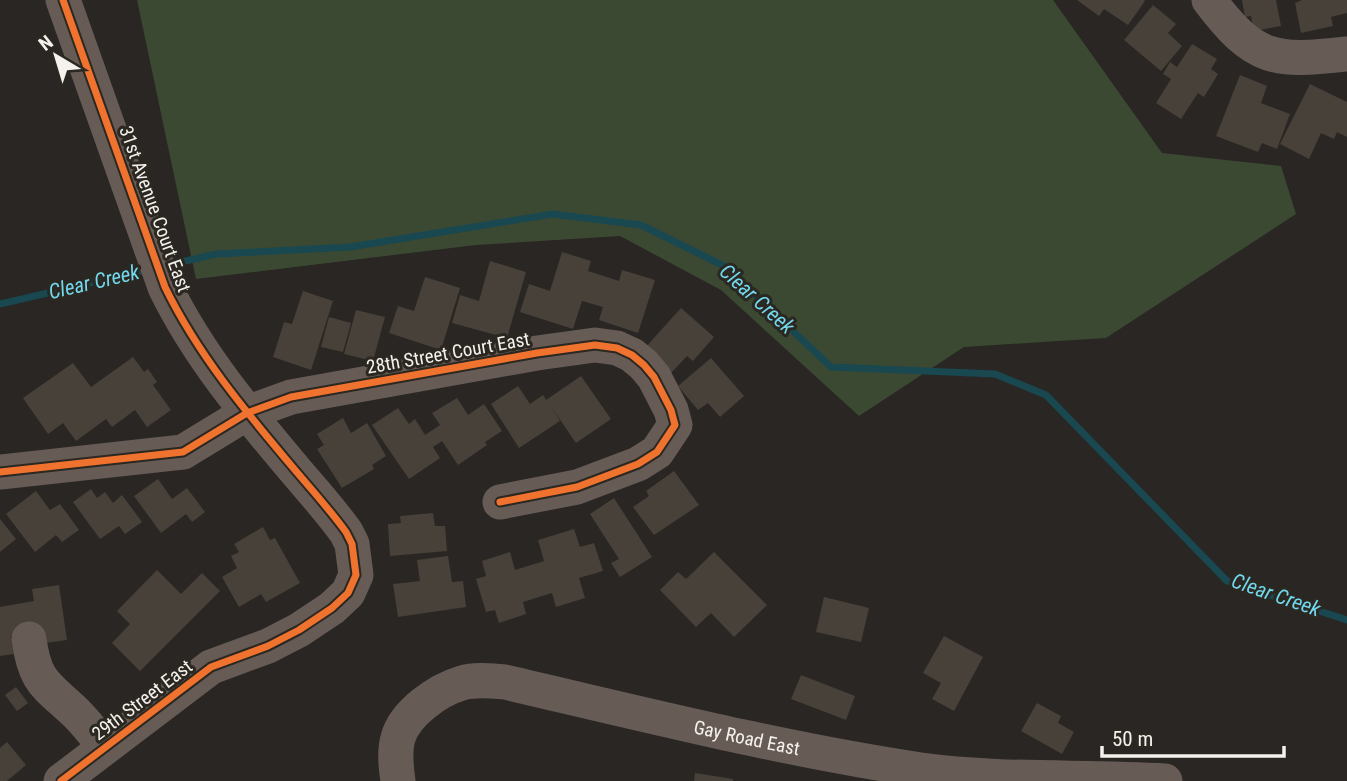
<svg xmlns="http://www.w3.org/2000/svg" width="1347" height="781" font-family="'Roboto Condensed',sans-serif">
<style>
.green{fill:#3b4932}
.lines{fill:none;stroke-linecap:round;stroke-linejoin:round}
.stream{stroke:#194851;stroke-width:7}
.building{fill:#484139}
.minor{stroke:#675b56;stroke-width:35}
.cycleway-casing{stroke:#2b2721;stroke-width:11}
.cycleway{stroke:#ef722f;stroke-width:7}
.labels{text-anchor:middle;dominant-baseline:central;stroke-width:6;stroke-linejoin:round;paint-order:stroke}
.street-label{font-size:19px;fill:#f5f2ee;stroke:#2b2721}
.water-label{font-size:21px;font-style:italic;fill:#71d8ee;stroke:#2b2721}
</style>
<rect width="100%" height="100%" fill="#292623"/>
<path class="green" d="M137,0H1053L1162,153L1281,166L1296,214L1106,338L964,347L859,416L721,290L620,236L476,245L196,279Z"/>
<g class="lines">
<g class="stream">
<path d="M168,265L216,254L350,247L553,214L641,225L724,266L831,367L995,374L1046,395L1227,581L1347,620"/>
<path d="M0,304L150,269"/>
</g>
</g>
<g class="building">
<path d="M1077,0H1144L1145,1L1128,25L1104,9L1099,16Z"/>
<path d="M1242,0H1276L1281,26L1254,31L1251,16L1245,17Z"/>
<path d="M1302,0H1347V13L1331,17L1333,26L1301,33L1295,3Z"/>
<path d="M1153,5L1176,24L1168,33L1182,46L1161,71L1124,40Z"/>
<path d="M1192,44L1217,59L1211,69L1218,74L1204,97L1198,93L1181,119L1156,103L1171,79L1163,74L1170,62L1177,67Z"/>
<path d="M1240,75L1267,86L1261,103L1290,114L1277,149L1262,143L1258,152L1216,136Z"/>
<path d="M1310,84L1347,102V137L1337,132L1334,139L1321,133L1309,159L1280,144Z"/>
<path d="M562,252L591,261L588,271L619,281L622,270L655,280L638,333L599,320L603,307L582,301L573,329L520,312L529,284L550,291Z"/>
<path d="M490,261L526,272L507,338L452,323L460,295L479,301Z"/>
<path d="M425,277L460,288L441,350L389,333L398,306L414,311Z"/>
<path d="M303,291L333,301L311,370L273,357L284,322L292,324Z"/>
<path d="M681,308L714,337L693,361L687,356L671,373L644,349Z"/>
<path d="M356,310L385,317L373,361L344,354Z"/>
<path d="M329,317L351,323L343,352L321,347Z"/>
<path d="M133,357L144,372L148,369L157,382L153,385L171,410L147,427L135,410L112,427L106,419L76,441L63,423L48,434L23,398L73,363L91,387Z"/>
<path d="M711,358L744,396L720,417L708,403L698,410L678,386Z"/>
<path d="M581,376L611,419L576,443L552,408L560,421L519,448L491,404L518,386L530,404L543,395L546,400Z"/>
<path d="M457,398L468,415L484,404L502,431L485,442L487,445L458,465L442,441L433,447L440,458L409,479L372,425L398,408L409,424L415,419L425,435L440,425L432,413Z"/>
<path d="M343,418L351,433L367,423L386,456L372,465L374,469L342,488L317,449L324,445L317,434Z"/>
<path d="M674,471L699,505L654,535L633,507L649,496L646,491Z"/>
<path d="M158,479L172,499L187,488L205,512L192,522L186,514L161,533L134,496Z"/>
<path d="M91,489L97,498L105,492L113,503L122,495L142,522L125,534L119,526L100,539L73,502Z"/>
<path d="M36,491L50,510L60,504L79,530L62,542L56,535L35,552L6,514Z"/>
<path d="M614,498L652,557L620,577L611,563L619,559L590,514Z"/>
<path d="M433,513L435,526H445L447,551L390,556L388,524L401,523L400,516Z"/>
<path d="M0,519L16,539L0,552Z"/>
<path d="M263,527L270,540L275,538L300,583L266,602L261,594L239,607L222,577L237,568L231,556L239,552L234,544Z"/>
<path d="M574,529L580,547L594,543L603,571L579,578L585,598L556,607L552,593L523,602L526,614L499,623L495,610L486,612L476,579L486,576L482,561L510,552L515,570L544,561L538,540Z"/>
<path d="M714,552L767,605L734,637L711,613L696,627L660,590L678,572L686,579Z"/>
<path d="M448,556L452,582L463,581L466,607L398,617L393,584L420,581L417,560Z"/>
<path d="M157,570L181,594L202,573L220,591L140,671L112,643L130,624L117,611Z"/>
<path d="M59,585L67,640L38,644L36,632L11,636L14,654L0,656V607L34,601L32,589Z"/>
<path d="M824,597L869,608L861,642L816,632Z"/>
<path d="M944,636L983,657L954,711L932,699L941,683L923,673Z"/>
<path d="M801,675L855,696L846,720L791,699Z"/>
<path d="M16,687L28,703L17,711L5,695Z"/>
<path d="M1037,703L1061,716L1058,723L1074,732L1062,754L1021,731Z"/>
<path d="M7,742L26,765L7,781H0V748Z"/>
<path d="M695,773L733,779V781H694Z"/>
</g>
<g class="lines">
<g class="minor">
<path d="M1209,0C1255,61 1274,62 1347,54"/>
<path d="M0,472L183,452L247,413L291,397L537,353L595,345L617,348L632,355L644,365L654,377L671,410L675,425L657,452L638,464L577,487L500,502"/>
<path d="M29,639C35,684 47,685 77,714C87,724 96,736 105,747"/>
<path d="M61,781L211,667L268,646L299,630L332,608L348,593L356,575L352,544L346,532C330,510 312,490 295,470C246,412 198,355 165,287L63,0"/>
<path id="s1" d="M398,781C396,767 394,752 398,738C405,713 438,690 462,683C476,679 491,681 505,682C643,714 781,749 921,770C1002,781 1084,776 1165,781"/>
</g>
<defs>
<g id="cycleway">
<path d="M0,472L183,452L247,413L291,397L537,353L595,345L617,348L632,355L644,365L654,377L671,410L675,425L657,452L638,464L577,487L500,502"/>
<path d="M61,781L211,667L268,646L299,630L332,608L348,593L356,575L352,544L346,532C330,510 312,490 295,470C246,412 198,355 165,287L63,0"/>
</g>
</defs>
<use href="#cycleway" class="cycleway-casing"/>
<use href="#cycleway" class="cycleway"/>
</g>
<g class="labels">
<g class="street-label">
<text transform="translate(155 209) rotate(70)">31st Avenue Court East</text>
<text transform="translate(448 353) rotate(-10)">28th Street Court East</text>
<text transform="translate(142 700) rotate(-37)">29th Street East</text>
<text stroke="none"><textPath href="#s1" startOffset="422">Gay Road East</textPath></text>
</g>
<g class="water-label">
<text transform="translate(94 282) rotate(-13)">Clear Creek</text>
<text transform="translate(757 299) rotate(42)">Clear Creek</text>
<text transform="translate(1276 595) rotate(19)">Clear Creek</text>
</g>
</g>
<g transform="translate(56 56) rotate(322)" stroke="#2b2721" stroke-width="5" paint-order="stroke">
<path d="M0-5L12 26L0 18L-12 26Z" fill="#f5f2ee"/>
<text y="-10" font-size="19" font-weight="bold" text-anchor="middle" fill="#f5f2ee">N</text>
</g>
<path d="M1102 746v10h182v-10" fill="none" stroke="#f5f2ee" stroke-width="3.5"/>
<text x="1112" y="746" font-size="21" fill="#f5f2ee" stroke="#2b2721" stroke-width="5" paint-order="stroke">50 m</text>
</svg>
